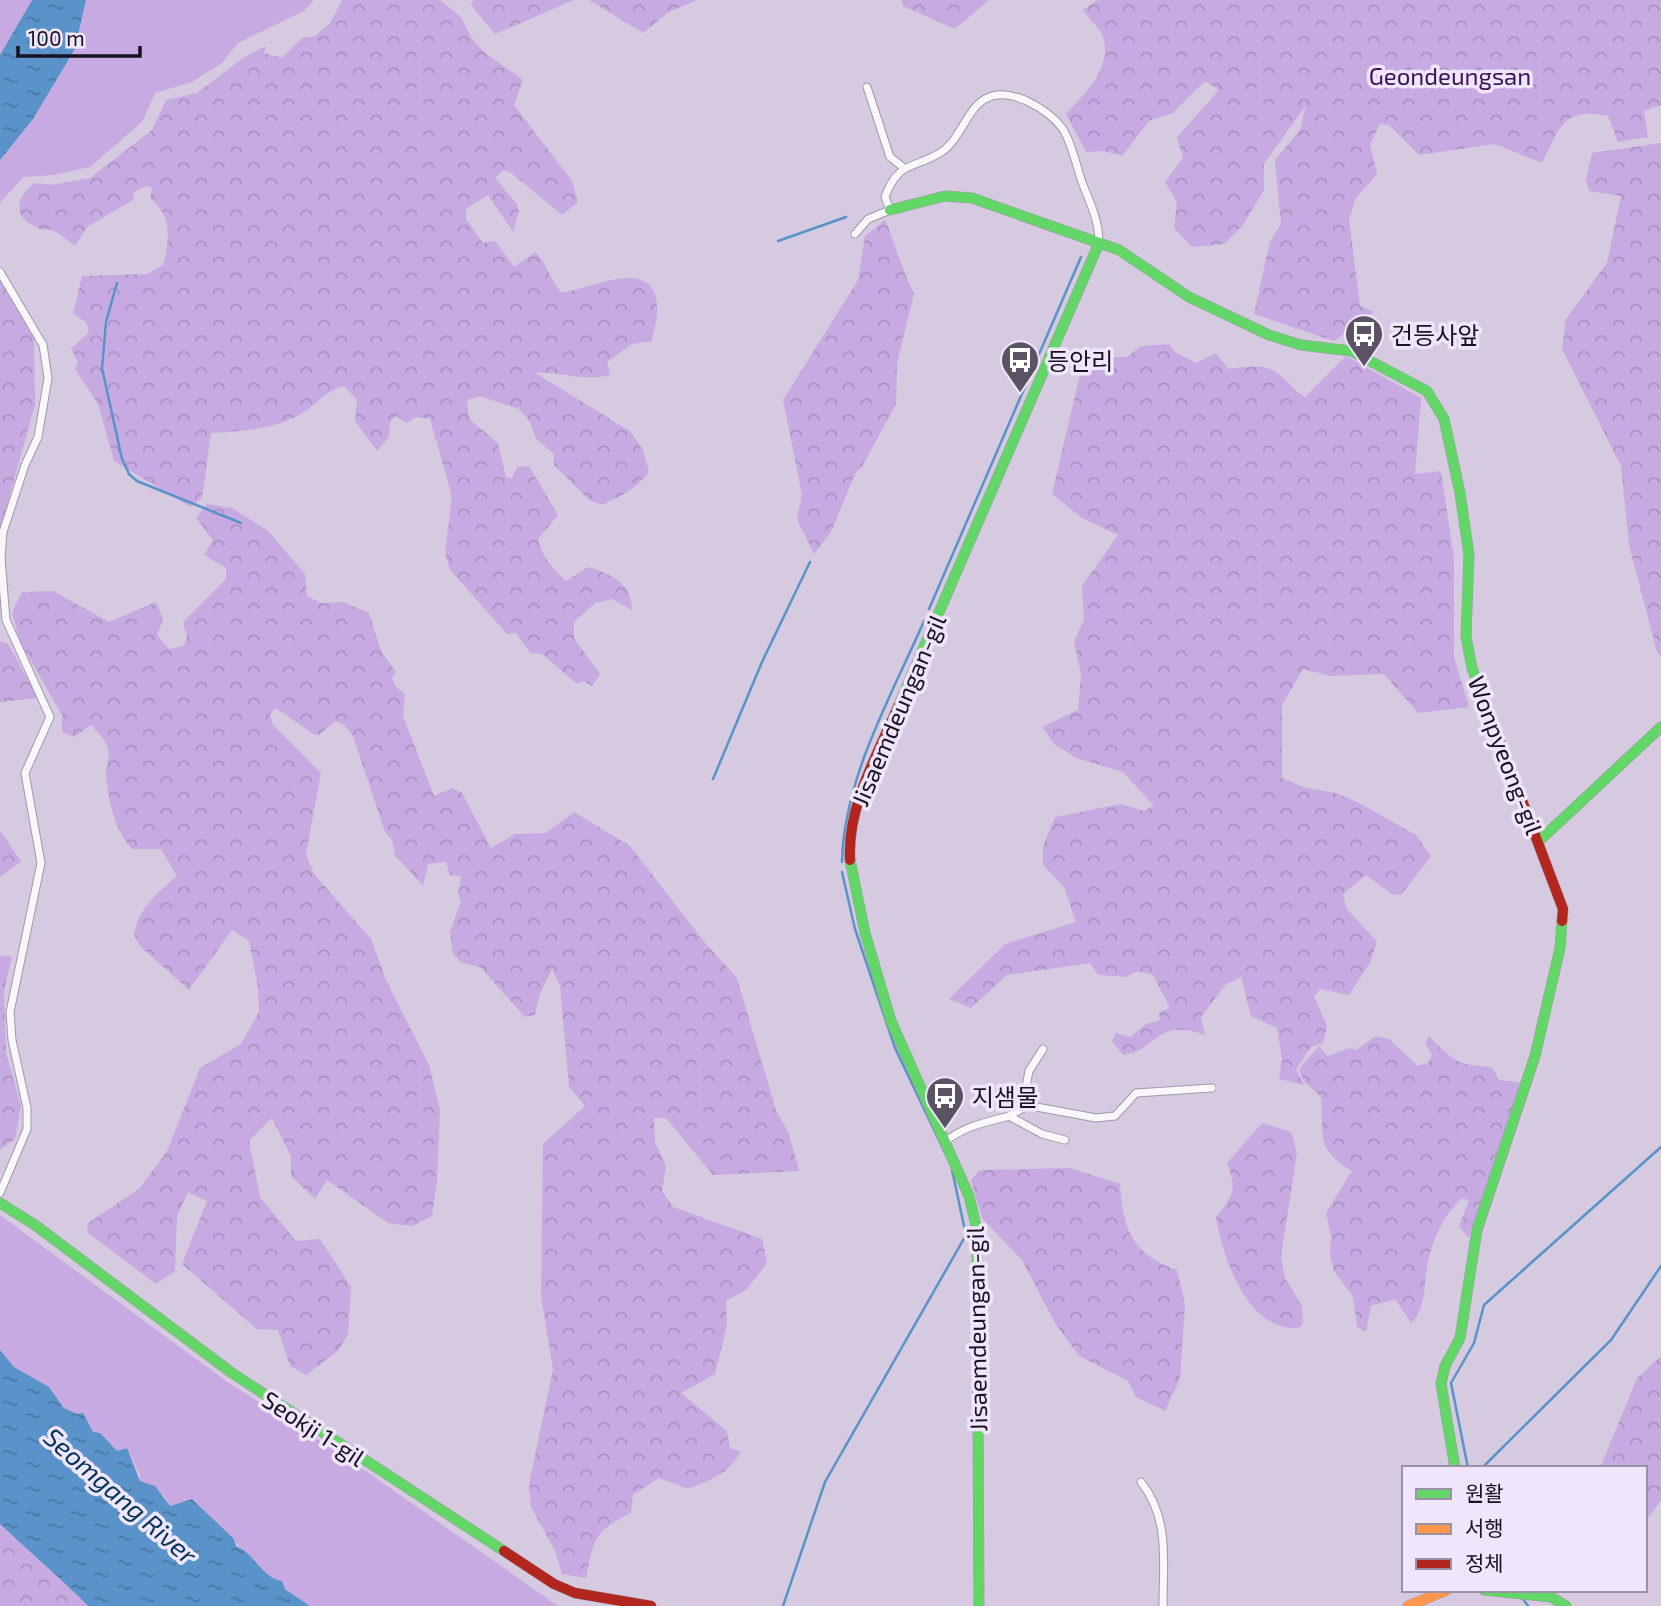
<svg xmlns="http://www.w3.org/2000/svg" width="1661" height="1606" font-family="'Exo 2','Noto Sans KR',sans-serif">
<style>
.grass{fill:#c6aae1}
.forest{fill:url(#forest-crowns)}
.water{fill:url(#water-ripples)}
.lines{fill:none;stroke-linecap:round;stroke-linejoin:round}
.stream{stroke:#5993c9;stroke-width:2.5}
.street-casing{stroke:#a198aa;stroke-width:9}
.fast-casing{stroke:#a198aa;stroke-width:11}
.slow-casing{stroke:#a198aa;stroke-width:11}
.jam-casing{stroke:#a198aa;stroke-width:11}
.street{stroke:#f9f7fa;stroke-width:7}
.fast{stroke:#63d668;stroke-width:10}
.slow{stroke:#ff974d;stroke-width:10}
.jam{stroke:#b3261e;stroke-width:10}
.labels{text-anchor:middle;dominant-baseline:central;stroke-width:7;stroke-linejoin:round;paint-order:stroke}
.park-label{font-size:24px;fill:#3b1357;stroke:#f0e6fc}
.poi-label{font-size:24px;fill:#191220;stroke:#f0e6fc;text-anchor:start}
.street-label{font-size:24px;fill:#191220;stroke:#f0e6fc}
.water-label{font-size:26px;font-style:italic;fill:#023254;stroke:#f0e6fc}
</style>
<defs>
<pattern id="forest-crowns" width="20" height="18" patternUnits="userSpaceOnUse" patternTransform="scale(1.75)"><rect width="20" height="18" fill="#c6aae1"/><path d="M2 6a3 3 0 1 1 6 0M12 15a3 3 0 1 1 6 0" fill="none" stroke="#aa91c1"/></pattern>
<pattern id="water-ripples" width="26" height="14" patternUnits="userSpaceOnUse" patternTransform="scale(1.75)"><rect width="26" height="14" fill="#5993c9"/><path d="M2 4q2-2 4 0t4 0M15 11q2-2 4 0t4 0" fill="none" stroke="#4977a3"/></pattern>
</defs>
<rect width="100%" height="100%" fill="#d5cae0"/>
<g class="grass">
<path d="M0,0H32L0,55Z"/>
<path d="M86,0H314L304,11L238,43L222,63L192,82L155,93L142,122L90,167L53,175L23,177L0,203V160L33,119L75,49Z"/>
<path d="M0,1215L226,1381L350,1460L558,1606H310L271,1579L193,1499L170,1506L164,1496L139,1481L140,1475L127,1448L117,1451L100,1433L93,1432L84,1418L65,1408L49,1387L14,1367L0,1350Z"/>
</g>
<g class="forest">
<path d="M342,0H440L461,17L472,39L485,53L523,80L514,105L572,181L578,202L562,215L510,172L503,170L495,178L517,204L519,211L513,232L488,195L466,209V219L483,243L495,241L514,267L535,252C547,263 550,280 562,293C578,290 613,277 627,278C666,278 659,316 651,341L632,344L607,362L610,375C586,382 560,371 535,373L630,431L643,450L649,472C636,489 621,496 602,505L589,500L554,465V454L536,439L530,422L519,409L480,396L467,400L469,419L498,443L506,477L512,478L517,467L529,466L558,515L538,539C541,556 554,570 566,581L588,567C611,574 632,583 632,610L612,599L595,603L574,622V638L600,674L592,686L584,681L577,684L542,654L530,653L516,633L507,634L450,570L445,553L452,496L430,419L416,417L407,423L396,416L390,422L389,437L377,451L355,421L357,400L344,386C326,390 318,404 302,413C274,430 242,431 211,433L202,498L190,507L114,461L98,404L75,369L78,362L71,349L89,332L86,322L73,314L82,276L147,274L163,265C170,240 172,215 150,198L152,188L146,186L134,192L133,200L87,227L75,246C68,241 60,233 51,230C48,229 44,230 40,229C12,219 14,198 35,183L51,185L90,178L152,130L166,100L197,93L246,56L266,46L264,53L282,58L302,38L315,36L330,23Z"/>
<path d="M474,0H574L495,34L471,5Z"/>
<path d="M589,0H697L669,12L643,33Z"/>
<path d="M901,0H988V1L955,29L903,6Z"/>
<path d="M1097,0H1661V105L1644,111L1648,137L1618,142L1608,116C1563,107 1560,127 1542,163L1495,144L1419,155L1389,125L1380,124L1370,145L1377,174L1356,198L1349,219L1360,306L1374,312L1334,341L1254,314L1270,241L1281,224L1275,160L1300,130L1306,105L1264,164V190L1243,225L1224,244L1192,247L1174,228L1177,202L1165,182L1183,158L1177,137L1219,90L1205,81L1173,113L1149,121L1122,156L1104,151L1086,152L1066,114C1084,95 1113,67 1103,37C1100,28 1088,18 1083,10Z"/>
<path d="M1661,143V657L1657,652L1629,545L1621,466L1562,349L1566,319L1607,263L1621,196L1589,191L1586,180L1592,153Z"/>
<path d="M885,220C896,245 901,269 914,293L897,364L896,404L863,465L855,474L831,532L814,554L797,519L802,495L783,400L858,280L865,236Z"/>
<path d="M0,275L34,334L35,405L0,529Z"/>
<path d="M1169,344L1175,352L1196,363L1216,353L1228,369C1242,368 1262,363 1274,371C1286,378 1292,390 1305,397L1346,356L1421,398L1415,474L1441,471L1454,559V657L1469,707L1418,713L1384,674L1331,676L1303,669L1282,705V778L1306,788L1336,793L1359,803L1416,835L1431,856L1401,895L1392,894L1366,875L1343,894L1346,908L1377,942L1370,963L1349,995L1320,989L1314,997L1327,1026L1323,1043L1311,1047L1296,1069L1304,1085L1279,1079L1282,1060L1277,1028L1251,1016L1241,977L1226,984L1201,1017L1205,1035C1155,1017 1157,1051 1123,1055L1112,1041L1116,1033L1130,1037L1146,1024L1160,1020L1159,1012L1170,1008L1153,975L1137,971L1126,977L1098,975L1090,963L1007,975L971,1008L949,999L1005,944L1076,922L1064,887L1043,865V846L1055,817L1121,804L1144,811L1154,806L1123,772L1076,758L1054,744L1042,727L1078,710L1081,675L1074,641L1084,620L1082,586L1118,535L1082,518L1052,494L1082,366L1101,357H1127L1141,346Z"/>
<path d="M207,504L232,508L268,531L305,574L307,596L321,603L343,602L369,613L381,651L396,672L392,678L396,687L405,694L403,716L434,796L452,788L462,793L491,848L515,834L546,833L574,812L630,846L706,944L737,978L776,1110L789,1134L799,1171L713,1175L666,1118H654L655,1142L666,1166L662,1191L673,1207L762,1239L767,1263L747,1289L726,1301L727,1325L715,1374L681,1393L727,1431L730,1448L741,1452C726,1475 713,1479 688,1489L659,1478L633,1495L631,1513C594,1532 594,1538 586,1578L562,1574L555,1551L531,1507L529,1484L553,1369L541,1296L543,1144L585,1106L569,1087L560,986L552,969L539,996L535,1015L525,1017L480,967L462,963L453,955L450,932L461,901L458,894L461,877L450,875L446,862L428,864L423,886L395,855L392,840L385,832L353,736L344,725L335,721L319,735L313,734L276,708L270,714L273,725L321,773L306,854L314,874L371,939L386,980L429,1065L440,1110L437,1180L432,1216L412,1226L388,1223L327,1180L315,1199L291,1176V1156L272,1118L249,1141L260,1197L296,1241L320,1239L351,1287L348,1334L339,1350L306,1375L290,1366L278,1330L257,1329L182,1264L207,1201L188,1192L177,1216L175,1271L156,1284L87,1232L88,1223L139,1189L167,1151L200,1068L241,1044L259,1012L258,987L249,941L232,930L189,990L141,947L134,935C139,907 156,895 177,876L161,849H132C116,831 110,808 107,784C102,752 122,757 91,725L74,737L62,732V715L20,642L12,613L22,592L53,591L109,622L156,602L163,619L157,635L169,649L184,646L187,637L183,622L226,579V568L204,555L213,540L196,518Z"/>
<path d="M0,641L8,644L38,698L0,702Z"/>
<path d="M0,830L21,862L0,877Z"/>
<path d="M0,955L12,957L4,991L6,1053L21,1106L15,1139L0,1150Z"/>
<path d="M1376,1036L1389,1039L1418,1066L1428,1063L1432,1055L1425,1043L1429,1036C1453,1061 1457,1065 1492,1067L1499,1080L1523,1083L1469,1238L1459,1227L1469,1200L1462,1198C1443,1216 1432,1240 1427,1266C1424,1286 1426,1309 1411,1323L1395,1299L1371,1306L1366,1332L1357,1327L1353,1297L1334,1271L1330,1255L1331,1237L1326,1213L1352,1171C1313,1147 1325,1135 1321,1097L1303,1080L1299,1069L1319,1046L1328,1056L1349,1048L1356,1050Z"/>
<path d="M1262,1123L1291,1132L1297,1153L1281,1256L1285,1278L1302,1306L1303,1324L1299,1328C1248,1333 1222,1256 1216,1217C1234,1194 1237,1190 1227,1163Z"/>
<path d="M1070,1168L1120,1184C1123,1230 1132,1254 1177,1270L1185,1304L1180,1379L1165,1411L1136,1397L1128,1381L1079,1356L1055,1323L1022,1260L982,1218L971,1180L980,1170Z"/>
<path d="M1661,1356V1500L1649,1517H1645V1468H1600L1637,1378Z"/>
<path d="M0,1524C29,1552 60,1577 88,1606H0Z"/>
</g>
<g class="water">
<path d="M32,0H86L75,49L33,119L0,160V55Z"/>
<path d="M0,1350L14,1367L49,1387L64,1408L77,1414L83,1413L93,1432L100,1433L117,1451L127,1448L140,1481L155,1486L170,1506L192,1499L234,1539L236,1546C255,1554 262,1578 282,1581L285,1589L310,1606H88C60,1577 29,1552 0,1524Z"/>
</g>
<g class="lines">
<g class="stream">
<path d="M778,241L846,217"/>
<path d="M117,283L106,322L102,368L122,459L129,474L137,481L241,523"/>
<path d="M929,609L1081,257"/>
<path d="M713,779L762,662L810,562"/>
<path d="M842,862C844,777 891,697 924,621"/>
<path d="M842,872L855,929L895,1048L947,1157"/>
<path d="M1468,1468L1451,1383L1474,1343L1484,1305L1661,1147"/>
<path d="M1482,1468L1611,1340L1661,1266"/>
<path d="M1523,1599L1528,1606"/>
<path d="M783,1606L825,1482L966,1235L952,1170"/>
</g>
<defs>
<g id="street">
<path d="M867,87L890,157L904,168"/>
<path d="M855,234L868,219L890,210L885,197C898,161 913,169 940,153C960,141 966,110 985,99C1009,85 1051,110 1064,131C1073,147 1076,165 1082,182C1090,203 1099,220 1099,243"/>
<path d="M0,272L43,345L48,378L38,437L25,465L3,532L1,558L6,620L50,717L25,773L41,863L10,1012L12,1040L27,1108V1129L0,1193"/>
<path d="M1022,1107L1029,1071L1043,1049"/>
<path d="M1009,1116L1042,1134L1065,1140"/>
<path d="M945,1141C969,1125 979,1124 1006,1117C1015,1114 1021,1107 1031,1106L1096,1118L1115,1116L1136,1093L1212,1088"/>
<path d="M1141,1482C1170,1519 1163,1561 1163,1606"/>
</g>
<g id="fast">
<path d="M890,210L945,196L972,198L1119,250L1189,297L1269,335L1301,345L1351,351L1427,391L1444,419L1460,493L1469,555L1466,637L1472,668L1484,700"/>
<path d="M898,707L1099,243"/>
<path d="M1539,841L1661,727"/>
<path d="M850,860L865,933L891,1021L969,1196L977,1230L979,1606"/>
<path d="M0,1203L35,1225L232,1373L504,1551"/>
<path d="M1455,1468L1441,1384L1445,1366L1460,1338L1477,1230L1535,1056L1560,948L1562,921"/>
<path d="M1484,1590L1551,1597L1566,1606"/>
</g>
<path id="slow" d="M1408,1606L1447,1590"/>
<g id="jam">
<path d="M1484,700L1563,909L1562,921"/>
<path d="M850,860C847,806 877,756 898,707"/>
<path d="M504,1551L554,1584L575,1593L651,1606"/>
</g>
</defs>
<use href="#street" class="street-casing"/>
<use href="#fast" class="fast-casing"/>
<use href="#slow" class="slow-casing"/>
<use href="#jam" class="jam-casing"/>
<use href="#street" class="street"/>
<use href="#fast" class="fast"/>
<use href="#slow" class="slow"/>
<use href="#jam" class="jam"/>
</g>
<defs>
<symbol id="bus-pin" viewBox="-11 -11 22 30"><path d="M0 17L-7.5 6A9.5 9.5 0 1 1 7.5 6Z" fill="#5b5263" stroke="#f0e6fc"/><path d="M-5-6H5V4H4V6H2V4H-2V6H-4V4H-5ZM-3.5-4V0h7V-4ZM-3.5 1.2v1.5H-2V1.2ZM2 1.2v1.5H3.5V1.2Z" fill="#fff"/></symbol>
</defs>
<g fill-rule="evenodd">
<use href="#bus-pin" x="1342" y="312" width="44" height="60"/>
<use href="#bus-pin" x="998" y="338" width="44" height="60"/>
<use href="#bus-pin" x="923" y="1074" width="44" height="60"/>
</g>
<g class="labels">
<g class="park-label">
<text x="1450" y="75">Geondeungsan</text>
</g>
<g class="poi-label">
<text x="1391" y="334">건등사앞</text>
<text x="1047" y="360">등안리</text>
<text x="972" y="1096">지샘물</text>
</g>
<g class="street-label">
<text transform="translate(898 710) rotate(-67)">Jisaemdeungan-gil</text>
<text transform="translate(1506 755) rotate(69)">Wonpyeong-gil</text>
<text transform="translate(976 1329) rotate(-91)">Jisaemdeungan-gil</text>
<text transform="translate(314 1428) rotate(33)">Seokji 1-gil</text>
</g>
<g class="water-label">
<text transform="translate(121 1495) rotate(41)">Seomgang River</text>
</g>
</g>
<rect x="1402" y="1466" width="245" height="126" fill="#f0e6fc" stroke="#9a91a4" stroke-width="2"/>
<rect x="1416" y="1489" width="35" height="10" fill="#63d668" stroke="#9a91a4" stroke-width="2"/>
<text x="1465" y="1501" font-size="21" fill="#191220">원활</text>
<rect x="1416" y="1524" width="35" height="10" fill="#ff974d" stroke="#9a91a4" stroke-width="2"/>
<text x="1465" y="1536" font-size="21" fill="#191220">서행</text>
<rect x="1416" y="1559" width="35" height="10" fill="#b3261e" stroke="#9a91a4" stroke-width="2"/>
<text x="1465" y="1571" font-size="21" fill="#191220">정체</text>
<path d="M18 46v10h122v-10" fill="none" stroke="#191220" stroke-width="3.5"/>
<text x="28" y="46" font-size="21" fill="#191220" stroke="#f0e6fc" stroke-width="5" paint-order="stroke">100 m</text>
</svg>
